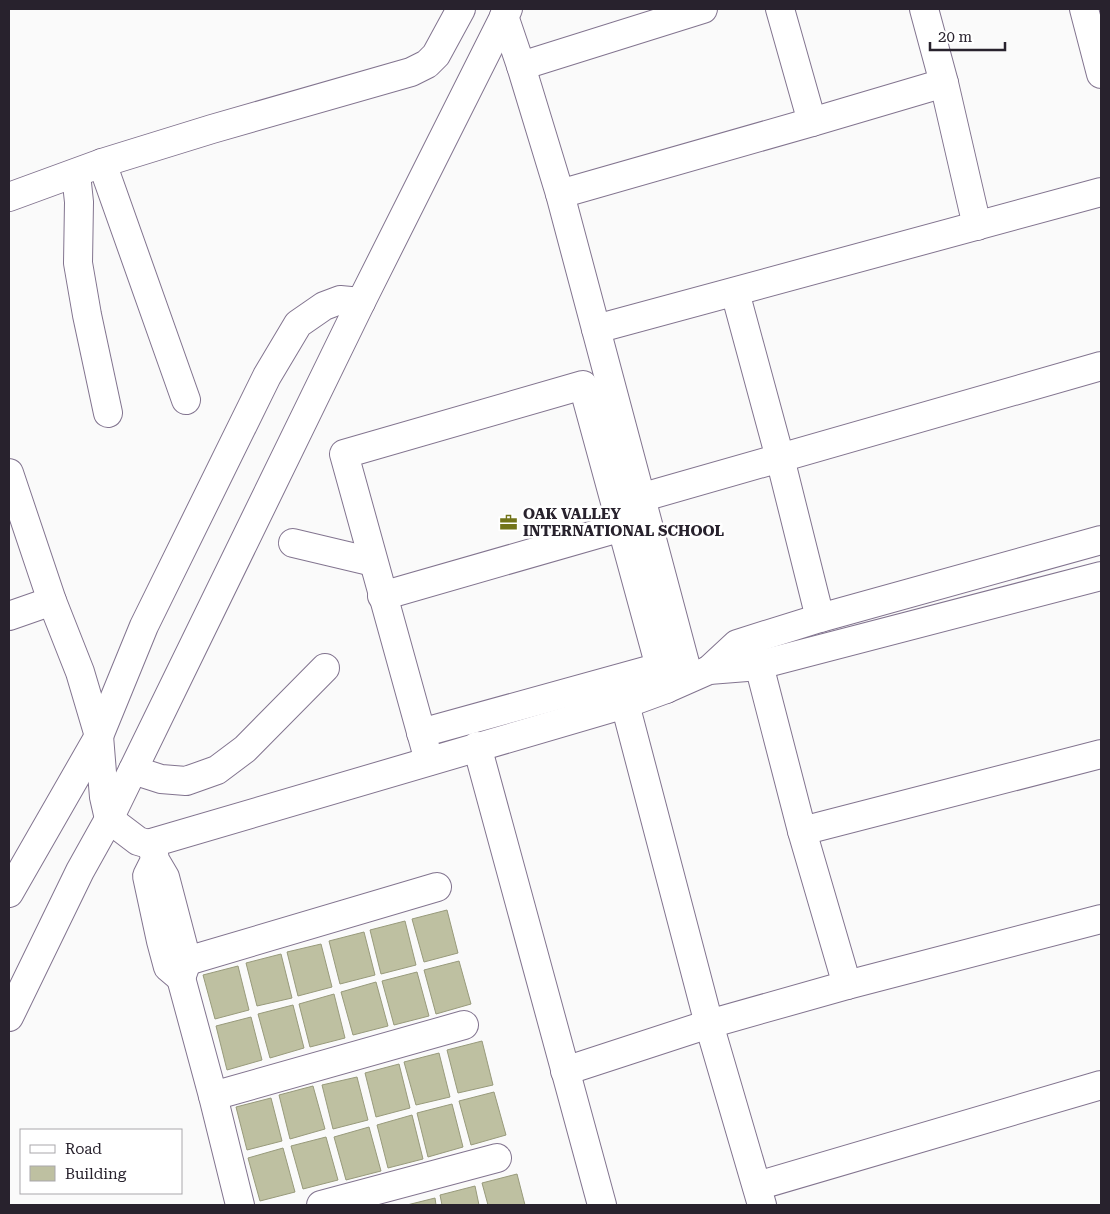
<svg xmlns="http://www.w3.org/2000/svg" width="1110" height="1214" font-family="'Roboto Serif',serif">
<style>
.building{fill:#bec0a1;stroke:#989a7b}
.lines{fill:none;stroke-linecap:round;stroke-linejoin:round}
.minor-casing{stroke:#82748f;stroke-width:30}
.minor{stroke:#fff;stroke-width:28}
.labels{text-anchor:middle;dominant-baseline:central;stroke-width:5;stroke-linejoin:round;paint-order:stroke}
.poi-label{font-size:15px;font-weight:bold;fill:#28222d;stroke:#fff;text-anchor:start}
</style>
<rect width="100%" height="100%" fill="#fafafa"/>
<g class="building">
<path d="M447,910L458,953L424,962L412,919Z"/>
<path d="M405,921L416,965L381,974L370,930Z"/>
<path d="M364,932L375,975L340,984L329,941Z"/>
<path d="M321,944L332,987L298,996L287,952Z"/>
<path d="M281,954L292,998L257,1006L246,963Z"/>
<path d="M459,961L471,1004L436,1014L424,970Z"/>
<path d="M238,966L249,1010L215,1019L203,975Z"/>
<path d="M417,972L429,1016L394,1025L382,981Z"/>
<path d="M376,982L388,1026L353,1035L341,992Z"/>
<path d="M334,994L345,1038L310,1047L299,1004Z"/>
<path d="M293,1005L304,1048L270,1058L258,1014Z"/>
<path d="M251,1017L262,1060L227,1070L216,1026Z"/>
<path d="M482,1041L493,1085L458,1093L447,1050Z"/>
<path d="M439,1053L450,1097L416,1105L404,1062Z"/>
<path d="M399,1064L410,1108L376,1117L365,1073Z"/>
<path d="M357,1077L368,1120L333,1129L322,1085Z"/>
<path d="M313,1086L325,1129L290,1139L279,1095Z"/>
<path d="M494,1092L506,1135L471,1145L459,1101Z"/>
<path d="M271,1098L282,1141L247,1150L236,1107Z"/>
<path d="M452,1104L463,1147L428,1157L417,1113Z"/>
<path d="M412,1115L423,1159L388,1168L377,1125Z"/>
<path d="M369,1127L381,1171L346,1180L334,1137Z"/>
<path d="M326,1137L338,1180L303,1189L291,1146Z"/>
<path d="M283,1148L295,1192L260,1201L248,1158Z"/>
<path d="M517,1174L525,1205H488L482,1183Z"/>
<path d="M475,1186L479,1205H442L440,1195Z"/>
<path d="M435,1198L436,1205H407Z"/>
</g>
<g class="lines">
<defs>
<g id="minor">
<path d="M780,9L812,122"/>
<path d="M924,9L944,83L977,226"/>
<path d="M1084,9L1101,74"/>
<path d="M504,16L521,66L560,194L689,678"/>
<path d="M521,66L703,9"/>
<path d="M102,163L186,400"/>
<path d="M76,174L79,202L78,263L87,315L108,413"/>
<path d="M560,194L812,122L944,83"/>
<path d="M9,197L102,163L212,129L411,72L427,64L436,55L461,9"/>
<path d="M735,292L780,458L820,618"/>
<path d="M596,329L1101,192"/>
<path d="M9,473L52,601L80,672L99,736L104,797L109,819L138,841L148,844L625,704L666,689L709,670L747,667L759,665L1101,576"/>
<path d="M640,498L1101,366"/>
<path d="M293,543L373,562"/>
<path d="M382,596L622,527"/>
<path d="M9,616L52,601"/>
<path d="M759,665L802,831L847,985"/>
<path d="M709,670L737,644L820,618L1101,540"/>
<path d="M625,704L709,1024L762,1205"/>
<path d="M421,733L660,667"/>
<path d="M477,746L602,1205"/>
<path d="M429,761L344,454L583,385L666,689"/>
<path d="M133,770L161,779L186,781L217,770L245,749L325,668"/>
<path d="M802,831L1101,754"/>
<path d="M152,843L155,860L165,877L187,961L181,978L168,967L161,941L147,876L155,860"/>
<path d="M9,893L99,736L144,626L267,376L298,324L324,306L340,300L361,302"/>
<path d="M187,961L437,887"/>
<path d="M181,978L213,1096L240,1205"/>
<path d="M9,1017L80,871L109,819L361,302L508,9"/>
<path d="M565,1071L709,1024L847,985L1101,919"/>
<path d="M213,1096L464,1025"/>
<path d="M757,1186L1101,1085"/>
<path d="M321,1205L497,1158"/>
</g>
</defs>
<use href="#minor" class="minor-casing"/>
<use href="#minor" class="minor"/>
</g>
<defs>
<symbol id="office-bare" viewBox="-9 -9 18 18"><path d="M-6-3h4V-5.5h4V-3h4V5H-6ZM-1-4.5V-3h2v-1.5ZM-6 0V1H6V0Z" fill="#72741a" stroke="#fff" stroke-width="2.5" paint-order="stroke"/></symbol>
</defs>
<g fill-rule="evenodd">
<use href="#office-bare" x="496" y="510" width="25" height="25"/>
</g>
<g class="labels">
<g class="poi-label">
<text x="523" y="514">OAK VALLEY<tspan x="523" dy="17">INTERNATIONAL SCHOOL</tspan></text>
</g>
</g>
<rect width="1110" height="1214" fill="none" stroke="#28222d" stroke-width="20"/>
<rect x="20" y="1129" width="162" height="65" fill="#ffffff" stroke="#a9a7ab"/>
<rect x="30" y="1145" width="25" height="8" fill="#ffffff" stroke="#a9a7ab"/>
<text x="65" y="1154" font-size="15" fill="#28222d">Road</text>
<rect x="30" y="1166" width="25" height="15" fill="#bec0a1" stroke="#a9a7ab"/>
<text x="65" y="1179" font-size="15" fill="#28222d">Building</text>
<path d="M930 42v8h75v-8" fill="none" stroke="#28222d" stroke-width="2.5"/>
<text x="938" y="42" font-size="15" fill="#28222d" stroke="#ffffff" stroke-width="4" paint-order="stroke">20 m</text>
</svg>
